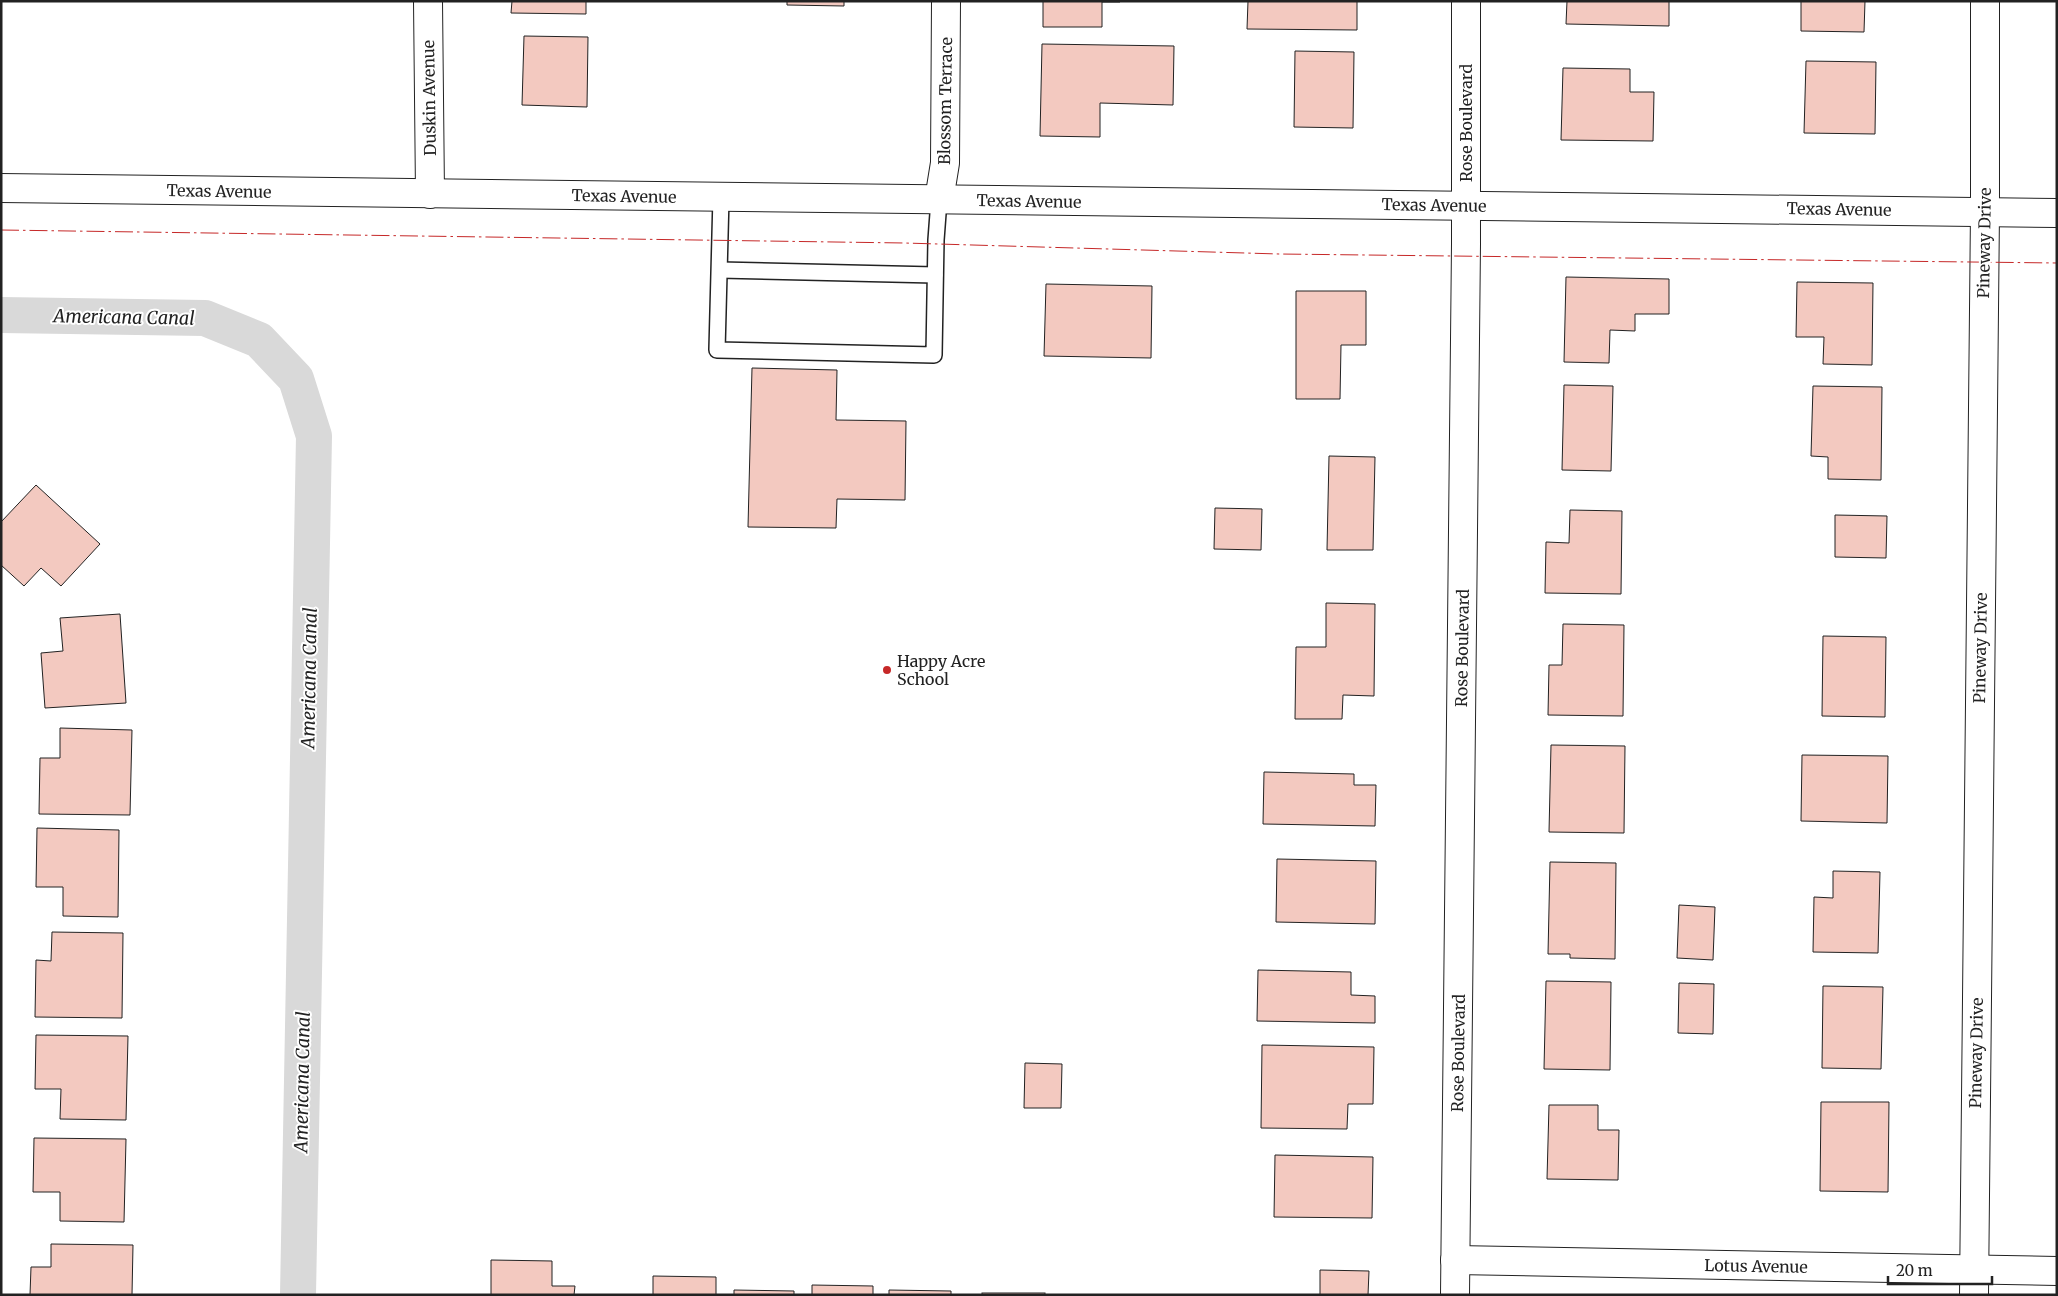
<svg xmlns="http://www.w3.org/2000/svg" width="2058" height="1296" font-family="Merriweather,serif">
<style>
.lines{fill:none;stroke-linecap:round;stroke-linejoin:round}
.canal{stroke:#d9d9d9;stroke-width:36}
.building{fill:#f3c9c0;stroke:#222}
.service-casing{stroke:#222;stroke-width:18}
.minor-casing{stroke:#222;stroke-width:30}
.tertiary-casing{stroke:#222;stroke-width:30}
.service{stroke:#fff;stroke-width:15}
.minor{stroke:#fff;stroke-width:28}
.tertiary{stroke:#fff;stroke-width:28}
.power{stroke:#c62828;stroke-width:1;stroke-dasharray:18 4 2.5 4;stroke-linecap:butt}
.poi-dot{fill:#c62828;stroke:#fff;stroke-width:2}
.labels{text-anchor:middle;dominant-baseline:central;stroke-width:4;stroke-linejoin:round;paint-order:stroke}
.street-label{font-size:16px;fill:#222;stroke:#fff}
.poi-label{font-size:16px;fill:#222;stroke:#fff;text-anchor:start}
.water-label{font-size:18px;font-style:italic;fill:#222;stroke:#fff}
</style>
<rect width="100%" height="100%" fill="#fff"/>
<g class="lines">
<path class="canal" d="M1,315L205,318L259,340L296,379L314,436L298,1295"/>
</g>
<g class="building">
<path d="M512,1H586V14L511,13Z"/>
<path d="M787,1H844V6L787,5Z"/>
<path d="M1043,1H1120V2H1102V27H1043Z"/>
<path d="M1248,1H1357V30L1247,29Z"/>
<path d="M1567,1H1669V26L1566,24Z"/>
<path d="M1801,1H1865L1864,32L1801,31Z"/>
<path d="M524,36L588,37L587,107L522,105Z"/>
<path d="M1042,44L1174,46L1173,105L1100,103V137L1040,136Z"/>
<path d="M1295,51L1354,52L1353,128L1294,127Z"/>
<path d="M1806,61L1876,62L1875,134L1804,133Z"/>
<path d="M1563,68L1630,69V92H1654L1653,141L1561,140Z"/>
<path d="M1566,277L1669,279V314H1635V331L1610,330L1609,363L1564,362Z"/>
<path d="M1797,282L1873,283L1872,365L1823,364L1824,337H1796Z"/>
<path d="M1046,284L1152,286L1151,358L1044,356Z"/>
<path d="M1296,291H1366V345H1341L1340,399H1296Z"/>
<path d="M752,368L837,370L836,420L906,421L905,500L837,499L836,528L748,527Z"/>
<path d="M1564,385L1613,386L1611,471L1562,470Z"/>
<path d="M1813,386L1882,387L1881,480L1828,479V457L1811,456Z"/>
<path d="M1329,456L1375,457L1373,550H1327Z"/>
<path d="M36,485L100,544L61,586L41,568L24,586L1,565V522Z"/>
<path d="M1215,508L1262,509L1261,550L1214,549Z"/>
<path d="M1570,510L1622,511L1621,594L1545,593L1546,542L1569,543Z"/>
<path d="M1835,515L1887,516L1886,558L1835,557Z"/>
<path d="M1326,603L1375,604L1374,696L1343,695L1342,719H1295L1296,647H1326Z"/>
<path d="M120,614L126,703L45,708L41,653L63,651L60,618Z"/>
<path d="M1563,624L1624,625L1623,716L1548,715L1549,665H1562Z"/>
<path d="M1823,636L1886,637L1885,717L1822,716Z"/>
<path d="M60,728L132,730L130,815L39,814L40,758H60Z"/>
<path d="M1551,745L1625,746L1624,833L1549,832Z"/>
<path d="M1802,755L1888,756L1887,823L1801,821Z"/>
<path d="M1264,772L1354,774V785H1376L1375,826L1263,824Z"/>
<path d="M37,828L119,830L118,917L63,916V887H36Z"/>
<path d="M1277,859L1376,861L1375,924L1276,922Z"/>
<path d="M1550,862L1616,863L1615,959L1570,958V954H1548Z"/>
<path d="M1833,871L1880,872L1878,953L1813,952L1814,897L1833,898Z"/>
<path d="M1679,905L1715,907L1713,960L1677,958Z"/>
<path d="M52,932L123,933L122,1018L35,1017L36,960L51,961Z"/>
<path d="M1258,970L1351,972V995L1375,996V1023L1257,1021Z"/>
<path d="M1546,981L1611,982L1610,1070L1544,1069Z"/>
<path d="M1679,983L1714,984L1713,1034L1678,1033Z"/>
<path d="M1823,986L1883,987L1881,1069L1822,1068Z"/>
<path d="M36,1035L128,1036L126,1120L60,1119L61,1089H35Z"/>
<path d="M1262,1045L1374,1047L1373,1104H1348L1347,1129L1261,1128Z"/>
<path d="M1025,1063L1062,1064L1061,1108H1024Z"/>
<path d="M1821,1102H1889L1888,1192L1820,1191Z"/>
<path d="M1549,1105H1598V1130H1619L1618,1180L1547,1179Z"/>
<path d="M34,1138L126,1139L124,1222L60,1221V1192H33Z"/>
<path d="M1275,1155L1373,1157L1372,1218L1274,1217Z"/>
<path d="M51,1244L133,1245L132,1295H30L31,1267H51Z"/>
<path d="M491,1260L552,1261V1286H575L574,1295H491Z"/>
<path d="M1320,1270L1369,1271L1368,1295H1320Z"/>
<path d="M653,1276L716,1277V1295H653Z"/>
<path d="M812,1285L873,1286V1295H812Z"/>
<path d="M734,1290L794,1291V1295H734Z"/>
<path d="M889,1290L951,1291V1295H889Z"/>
<rect x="982" y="1293" width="63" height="2"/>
</g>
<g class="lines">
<defs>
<g id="service">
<path d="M721,197L717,350L934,355L936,240L939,200"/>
<path d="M720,270L935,275"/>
</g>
<g id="minor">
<path d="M428,1L430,194"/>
<path d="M939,200L945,163L946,1"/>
<path d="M1455,1260L2057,1271"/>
<path d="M1455,1295L1466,244V1"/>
<path d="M1974,1295L1985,211V1"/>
</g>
<path id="tertiary" d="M1,188L2057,213"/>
</defs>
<use href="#service" class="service-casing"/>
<use href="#minor" class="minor-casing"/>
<use href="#tertiary" class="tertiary-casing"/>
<use href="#service" class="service"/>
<use href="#minor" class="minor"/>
<use href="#tertiary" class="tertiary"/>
<path class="power" d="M1,230L904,243L1279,254L2057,263"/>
</g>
<circle class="poi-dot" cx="887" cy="670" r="5"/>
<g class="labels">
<g class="street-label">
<text transform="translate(429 98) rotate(-91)">Duskin Avenue</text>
<text transform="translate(945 101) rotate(-89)">Blossom Terrace</text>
<text transform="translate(1466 123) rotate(-90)">Rose Boulevard</text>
<text transform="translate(219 191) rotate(1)">Texas Avenue</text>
<text transform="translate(624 196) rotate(1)">Texas Avenue</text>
<text transform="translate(1029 201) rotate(1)">Texas Avenue</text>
<text transform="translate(1434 205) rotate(1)">Texas Avenue</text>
<text transform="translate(1839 209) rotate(1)">Texas Avenue</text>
<text transform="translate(1984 243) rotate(-89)">Pineway Drive</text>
<text transform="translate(1462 648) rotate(-89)">Rose Boulevard</text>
<text transform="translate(1980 648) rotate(-89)">Pineway Drive</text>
<text transform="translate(1458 1053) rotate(-89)">Rose Boulevard</text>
<text transform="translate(1976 1053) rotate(-89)">Pineway Drive</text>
<text transform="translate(1756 1266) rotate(1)">Lotus Avenue</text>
</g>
<g class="poi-label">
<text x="897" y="661">Happy Acre<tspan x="897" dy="18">School</tspan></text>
</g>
<g class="water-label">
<text transform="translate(124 317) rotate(1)">Americana Canal</text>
<text transform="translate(309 678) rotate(-89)">Americana Canal</text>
<text transform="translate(302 1082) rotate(-89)">Americana Canal</text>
</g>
</g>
<rect width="2058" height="1296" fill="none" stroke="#222222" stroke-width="5"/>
<path d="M1888 1276v8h104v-8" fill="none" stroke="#222222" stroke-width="2.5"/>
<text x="1896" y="1276" font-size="15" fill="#222222" stroke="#ffffff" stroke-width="4" paint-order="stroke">20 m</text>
</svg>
